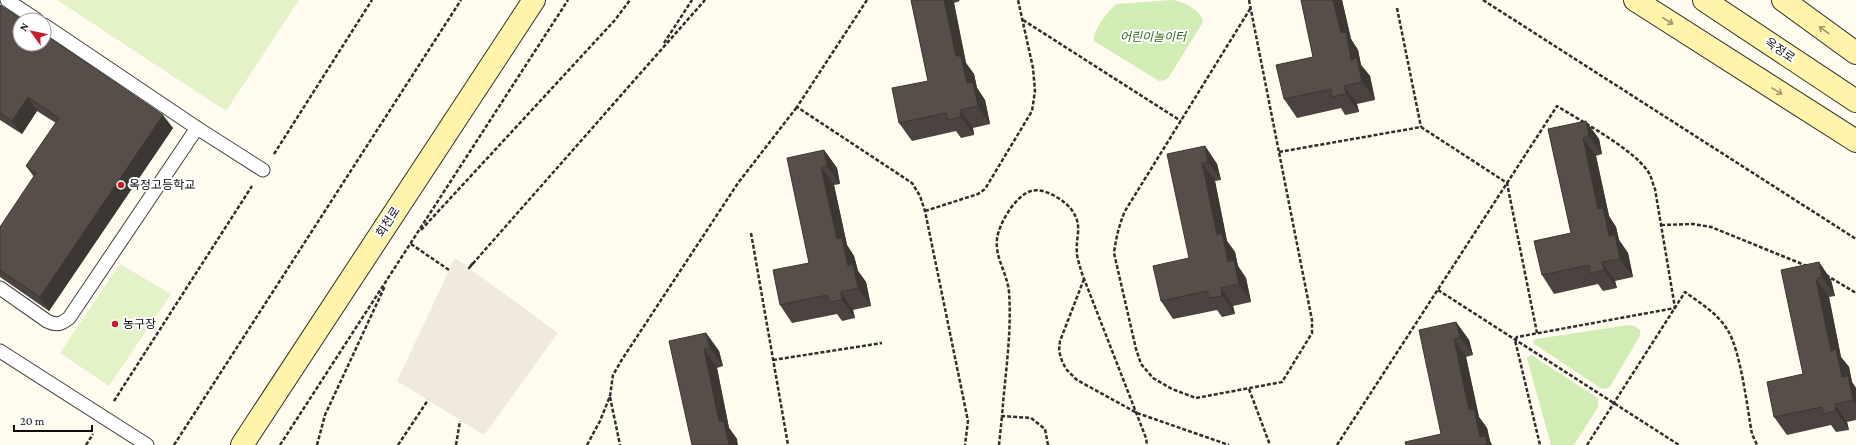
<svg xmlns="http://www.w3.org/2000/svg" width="1856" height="445" font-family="'Crimson Pro','Noto Sans KR',serif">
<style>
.green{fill:#d2ecb5}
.pitch{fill:#e4f2c7}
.plaza{fill:#f0eadc}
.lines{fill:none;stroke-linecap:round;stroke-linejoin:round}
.lane-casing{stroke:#404040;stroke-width:15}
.secondary-casing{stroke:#2f2f2f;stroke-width:24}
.path{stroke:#2f2f2f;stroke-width:2.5;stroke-dasharray:4 2;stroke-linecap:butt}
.lane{stroke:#fff;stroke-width:13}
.secondary{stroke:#fff4a9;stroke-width:22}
.wall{fill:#4b433f}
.shaded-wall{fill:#3d3733}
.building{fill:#574e49;stroke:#3d3733}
.oneway{stroke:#9e986b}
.poi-dot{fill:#c61d28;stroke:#fff;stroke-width:1.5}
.labels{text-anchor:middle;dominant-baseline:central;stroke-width:4;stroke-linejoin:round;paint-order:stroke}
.park-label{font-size:12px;font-style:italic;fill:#2c691a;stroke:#fff}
.street-label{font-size:12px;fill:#0d0d0d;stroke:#fff}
.poi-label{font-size:12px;fill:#0d0d0d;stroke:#fff;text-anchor:start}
</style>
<rect width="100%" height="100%" fill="#fffbee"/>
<g class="green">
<path d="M1172,0C1183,1 1201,10 1203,22L1169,77L1165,80L1159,81L1094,41C1092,32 1109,9 1117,4Z"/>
<path d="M1629,325L1634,326L1640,330V336L1609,388L1602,389L1533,343L1534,340L1536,339Z"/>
<path d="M1531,355L1595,396L1598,399V407L1574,445H1551L1528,362L1527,358Z"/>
</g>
<g class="pitch">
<path d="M57,0H299L226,111Z"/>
<path d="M120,264L171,294L109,386L60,353Z"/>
</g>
<path class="plaza" d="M455,258L558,333L484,435L397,381Z"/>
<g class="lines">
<defs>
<g id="lane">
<path d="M7,0L37,20"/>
<path d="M44,25L197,128L263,170"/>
<path d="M0,288L47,321C57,326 61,324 69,318L197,128"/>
<path d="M0,351L147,445"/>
</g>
<g id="secondary">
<path d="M1635,0L1856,141"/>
<path d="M1704,0L1856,101"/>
<path d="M1783,0L1856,53"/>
<path d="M242,445L534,0"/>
</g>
</defs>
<use href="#lane" class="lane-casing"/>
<use href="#secondary" class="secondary-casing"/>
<g class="path">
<path d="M867,0L797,107L912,183L920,196L925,211L968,421L965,445"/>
<path d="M1249,0L1312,320V333L1282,382L1196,398L1172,389L1153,378L1141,364L1136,349L1114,253C1116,238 1119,225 1125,211L1250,9"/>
<path d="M1483,0L1856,239"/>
<path d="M1397,8L1421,127"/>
<path d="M1023,20L1181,121"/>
<path d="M664,43L692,0"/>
<path d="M1279,152L1421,127L1507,183L1537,333"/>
<path d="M274,154L372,0"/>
<path d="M925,211L978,194L985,189L1032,111L1035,91L1033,68L1018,0"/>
<path d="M1661,225L1693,224L1711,227L1807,266"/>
<path d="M421,230L615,20L630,0"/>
<path d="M751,233L788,445"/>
<path d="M411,244L449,270"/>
<path d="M473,263L469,268L705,0"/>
<path d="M1826,275L1856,293"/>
<path d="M1084,279L1060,341L1059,351L1062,361L1066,369L1077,380L1137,413L1229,445"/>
<path d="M1438,290L1679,445"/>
<path d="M773,360L882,343"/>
<path d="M1249,389L1270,445"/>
<path d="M610,397L620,445"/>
<path d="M114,401L252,186"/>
<path d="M86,445L93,434"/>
<path d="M174,445L461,0"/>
<path d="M280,445L568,0"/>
<path d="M317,445L325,415L385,286"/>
<path d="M398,445L428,400"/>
<path d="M456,445L460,421"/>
<path d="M587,445L600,421L610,396L613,375L621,361L738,183L797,107"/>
<path d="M999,445L1002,416"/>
<path d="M1048,445L1045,429L1031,418L1002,416C1005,375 1012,333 1009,292C1007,272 995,259 997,239C999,223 1016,195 1031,191C1044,187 1064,200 1071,209C1084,226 1075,237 1077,253C1077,259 1080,265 1081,271L1146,438L1147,445"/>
<path d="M1337,445L1557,106C1579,120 1639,152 1650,175C1652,179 1653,185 1655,189L1675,308L1517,337L1515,340L1540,445"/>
<path d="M1587,445L1685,292C1700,303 1717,313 1727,329C1741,351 1747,407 1752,434L1757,445"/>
</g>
<use href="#lane" class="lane"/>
<use href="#secondary" class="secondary"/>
</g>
<g class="wall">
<path d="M911,0H959L960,1L954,3L966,63L974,74L977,88L985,100L990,124L973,128L974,135L961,138L956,131L912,141L899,123L928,81Z"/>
<path d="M1301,0H1342L1351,39L1358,50L1361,65L1370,76L1375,100L1357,104L1359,112L1345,115L1341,108L1297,118L1284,99L1313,57Z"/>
<path d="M0,5L173,128L49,311L0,277V227L34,177L26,166L56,123L37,111L22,134L0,120Z"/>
<path d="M1586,121L1599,139L1602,154L1596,156L1609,216L1616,227L1619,240L1628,253L1633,277L1615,281L1617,288L1603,291L1598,284L1554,294L1542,275L1571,233L1548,129Z"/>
<path d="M1205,146L1217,164L1221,180L1215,181L1227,241L1235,252L1238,266L1246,278L1251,302L1233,306L1235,314L1222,317L1217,310L1173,319L1161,301L1189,258Z"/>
<path d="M824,150L837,168L840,184L834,185L847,245L854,256L858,271L866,282L871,306L853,310L855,318L842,321L837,314L792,323L780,305L809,263Z"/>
<path d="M1819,262L1831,280L1835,296L1829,297L1841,357L1849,367L1852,382L1856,388V420L1847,422L1849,430L1836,432L1831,425L1787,435L1774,417L1803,374Z"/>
<path d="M1456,322L1469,340L1473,355L1466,357L1479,417L1487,428L1490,441L1492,445H1406L1441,434Z"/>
<path d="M706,333L719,351L723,366L717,368L729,428L737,439L692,445Z"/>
</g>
<g class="shaded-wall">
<path d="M944,0H952L954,3L966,63L974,74L977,88L985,100L990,124L978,106L967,83L956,56Z"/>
<path d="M1333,0H1342L1351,39L1358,50L1361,65L1370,76L1375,100L1362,82L1351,60L1341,33Z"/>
<path d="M1344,86L1357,104L1359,112L1346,94Z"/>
<path d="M28,97L37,111L22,134L12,121Z"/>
<path d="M960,110L973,128L974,135L961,117Z"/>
<path d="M163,115L173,128L49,311L40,297Z"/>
<path d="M1586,121L1599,139L1602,154L1589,136Z"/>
<path d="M1583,138L1596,156L1609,216L1616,227L1619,240L1628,253L1633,277L1620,259L1609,236L1598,209Z"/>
<path d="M1205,146L1217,164L1221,180L1208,162Z"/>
<path d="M824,150L837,168L840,184L827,166Z"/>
<path d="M1202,163L1215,181L1227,241L1235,252L1238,266L1246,278L1251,302L1239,284L1228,262L1217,235Z"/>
<path d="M821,167L834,185L847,245L854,256L858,271L866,282L871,306L858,288L848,266L837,239Z"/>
<path d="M1602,262L1615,281L1617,288L1604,270Z"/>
<path d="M1819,262L1831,280L1835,296L1822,277Z"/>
<path d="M1816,279L1829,297L1841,357L1849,367L1852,382L1856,388V405L1853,400L1842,377L1831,351Z"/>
<path d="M1221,288L1233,306L1235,314L1222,296Z"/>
<path d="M841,292L853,310L855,318L842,300Z"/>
<path d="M1456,322L1469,340L1473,355L1460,337Z"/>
<path d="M706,333L719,351L723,366L710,348Z"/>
<path d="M1454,339L1466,357L1479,417L1487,428L1490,441L1492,445H1485L1480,437L1469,410Z"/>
<path d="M704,349L717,368L729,428L737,439L738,445H729L719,421Z"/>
<path d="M1835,404L1847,422L1849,430L1836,411Z"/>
</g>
<g class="building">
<path d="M911,0H944L956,56H961L967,83L973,82L978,106L960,110L961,117L948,120L946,113L899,123L892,88L928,81Z"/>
<path d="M1301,0H1333L1341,33L1346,32L1351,60L1357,58L1362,82L1344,86L1346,94L1332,97L1331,89L1284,99L1276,65L1313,57Z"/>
<path d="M0,5L23,20H20V44H44V34L163,115L40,297L0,270V227L36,173L26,166L59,118L28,97L12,121L0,113Z"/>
<path d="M1586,121L1589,136L1583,138L1598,209L1603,208L1609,236L1615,235L1620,259L1602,262L1604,270L1590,273L1589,265L1542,275L1534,241L1571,233L1548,129Z"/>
<path d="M1205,146L1208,162L1202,163L1217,235L1222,233L1228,262L1234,260L1239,284L1221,288L1222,296L1209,298L1207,291L1161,301L1153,266L1189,258L1167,154Z"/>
<path d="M824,150L827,166L821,167L837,239L842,238L848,266L853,264L858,288L841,292L842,300L829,302L827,295L780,305L773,270L809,263L787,158Z"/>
<path d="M1819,262L1822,277L1816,279L1831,351L1836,349L1842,377L1848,376L1853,400L1835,404L1836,411L1823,414L1822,407L1774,417L1767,382L1803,374L1781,270Z"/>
<path d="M1456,322L1460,337L1454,339L1469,410L1474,409L1480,437L1486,436L1487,445H1406L1405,442L1441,434L1419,330Z"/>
<path d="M706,333L710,348L704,349L719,421H724L729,445H692L669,341Z"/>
</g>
<defs><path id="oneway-shaft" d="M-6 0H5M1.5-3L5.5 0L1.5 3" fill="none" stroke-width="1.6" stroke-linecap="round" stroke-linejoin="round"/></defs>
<g class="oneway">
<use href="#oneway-shaft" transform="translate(1668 21) rotate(33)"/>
<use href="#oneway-shaft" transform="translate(1824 30) rotate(-144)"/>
<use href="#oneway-shaft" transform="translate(1777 91) rotate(32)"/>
</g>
<g class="poi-dot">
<circle cx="121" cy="185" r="4"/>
<circle cx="115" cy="324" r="4"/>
</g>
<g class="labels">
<g class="park-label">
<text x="1153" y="37">어린이놀이터</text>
</g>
<g class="street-label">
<text transform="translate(1780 50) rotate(34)">옥정로</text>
<text transform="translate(388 222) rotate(-57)">회천로</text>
</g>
<g class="poi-label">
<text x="129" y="185">옥정고등학교</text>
<text x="123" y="324">농구장</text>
</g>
</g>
<g transform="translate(32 32) rotate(303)"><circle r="19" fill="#ffffff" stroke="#9e9e9e"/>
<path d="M0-3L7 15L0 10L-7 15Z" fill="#c61d28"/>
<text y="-6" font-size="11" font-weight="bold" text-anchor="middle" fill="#0d0d0d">N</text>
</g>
<path d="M14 425v6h78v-6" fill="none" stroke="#0d0d0d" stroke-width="2"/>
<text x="20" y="425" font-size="12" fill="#0d0d0d" stroke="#ffffff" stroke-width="3" paint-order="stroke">20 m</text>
</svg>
